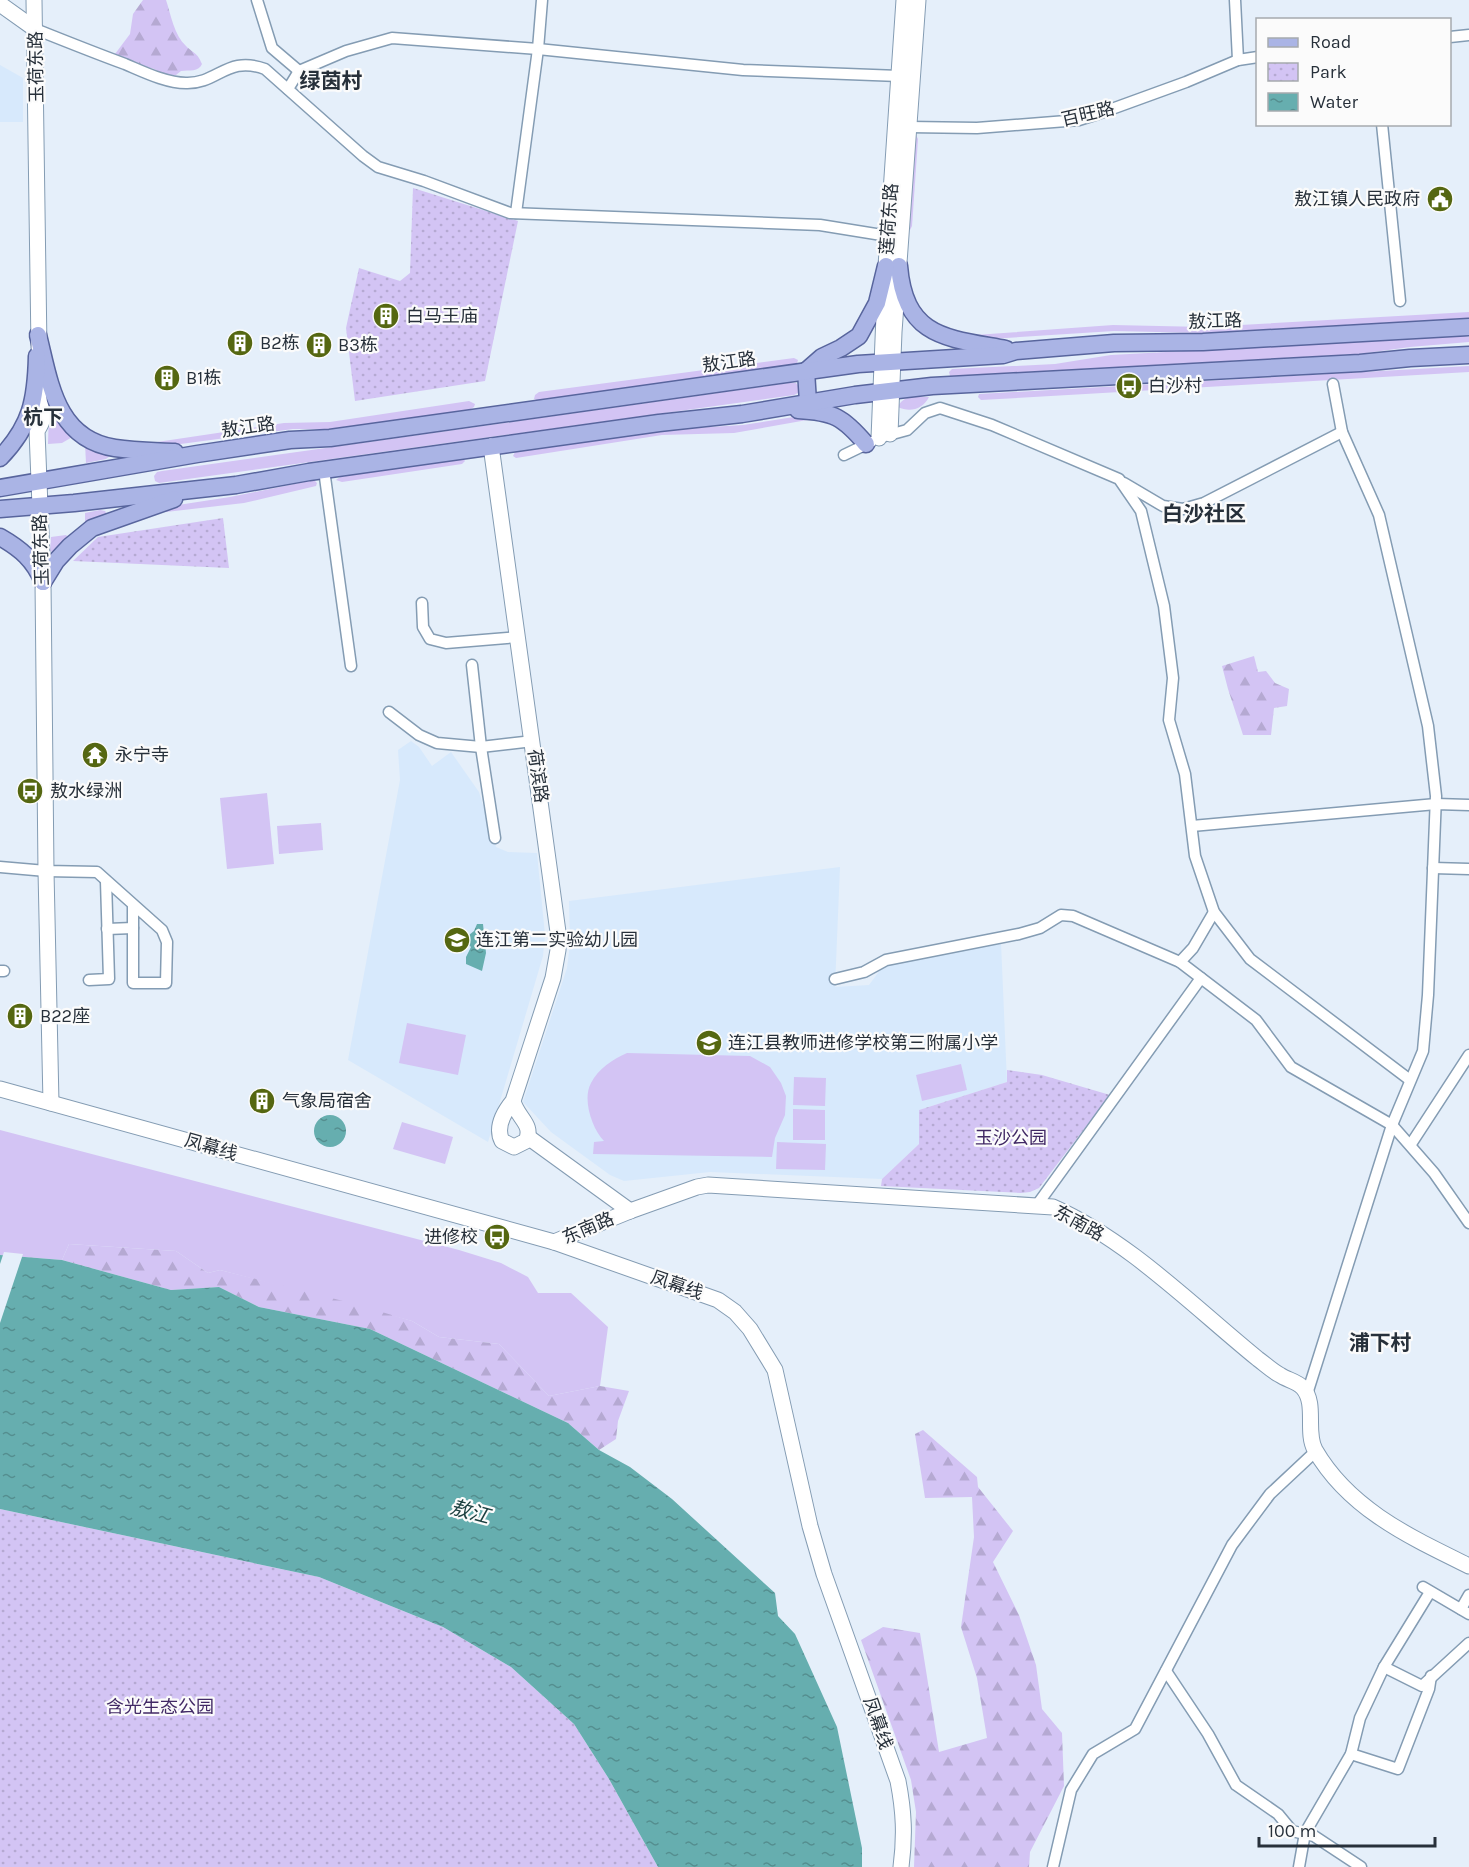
<svg xmlns="http://www.w3.org/2000/svg" width="1469" height="1867" font-family="Karla,'Noto Sans SC',sans-serif">
<style>
.built{fill:#d7e9fc}
.grass{fill:#d3c4f4}
.forest{fill:url(#forest-firs)}
.park{fill:url(#park-dots)}
.water{fill:url(#water-ripples)}
.pier{fill:#e5effa}
.lines{fill:none;stroke-linecap:round;stroke-linejoin:round}
.street-casing{stroke:#849cb3;stroke-width:13}
.secondary-casing{stroke:#849cb3;stroke-width:17}
.primary-casing{stroke:#58659d;stroke-width:19}
.street{stroke:#fff;stroke-width:10}
.secondary{stroke:#fff;stroke-width:15}
.primary{stroke:#aab4e5;stroke-width:16}
.labels{text-anchor:middle;dominant-baseline:central;stroke-width:4.5;stroke-linejoin:round;paint-order:stroke}
.street-label{font-size:18px;fill:#27303a;stroke:#fbfbfb}
.poi-label{font-size:18px;fill:#27303a;stroke:#fbfbfb;text-anchor:start}
.park-label{font-size:18px;fill:#412965;stroke:#fbfbfb}
.neighbourhood-label{font-size:20px;font-weight:bold;fill:#27303a;stroke:#fbfbfb}
.water-label{font-size:20px;font-style:italic;fill:#1d4141;stroke:#fbfbfb}
.quarter-label{font-size:21px;font-weight:bold;fill:#27303a;stroke:#fbfbfb}
</style>
<defs>
<pattern id="forest-firs" width="22" height="20" patternUnits="userSpaceOnUse" patternTransform="scale(1.5)"><rect width="22" height="20" fill="#d3c4f4"/><path d="M5 1l3.5 6h-7zM16 11l3.5 6h-7z" fill="#b5a9d2"/></pattern>
<pattern id="park-dots" width="8" height="8" patternUnits="userSpaceOnUse" patternTransform="scale(1.5)"><rect width="8" height="8" fill="#d3c4f4"/><path d="M2 2h.1M6 6h.1" fill="none" stroke="#b5a9d2" stroke-width="1.8" stroke-linecap="round"/></pattern>
<pattern id="water-ripples" width="26" height="14" patternUnits="userSpaceOnUse" patternTransform="scale(1.5)"><rect width="26" height="14" fill="#66aeaf"/><path d="M2 4q2-2 4 0t4 0M15 11q2-2 4 0t4 0" fill="none" stroke="#548e8f"/></pattern>
</defs>
<rect width="100%" height="100%" fill="#e5effa"/>
<g class="built">
<path d="M0,65L23,78V122H0Z"/>
<path d="M411,741L419,747L432,766L451,752L479,792L496,847L508,852L537,853L545,935L543,956L488,1142L348,1060L400,780L398,750Z"/>
<path d="M840,867L835,987L869,985L883,966L1001,943L1007,1082L919,1110V1144L882,1179L710,1172L624,1181L610,1175L551,1132L523,1102L567,968L570,944L569,901Z"/>
</g>
<g class="grass">
<path d="M916,135L918,139L912,226L910,230H907L913,138Z"/>
<path d="M1469,312V318L1201,333L1114,331L975,340V335L1113,325L1205,327Z"/>
<path d="M1465,336L1469,337V342L1410,347L1359,354L950,376L949,372L952,369L1055,364L1111,355Z"/>
<path d="M794,358L798,360L796,366L537,400L534,399L535,395L539,392Z"/>
<path d="M1469,366V372L981,400L978,397L979,394Z"/>
<path d="M789,383H796L799,387L798,393L794,395L159,483L155,481L154,476L157,472L162,471Z"/>
<path d="M929,397C923,409 910,413 898,407C903,394 917,397 929,397Z"/>
<path d="M469,401L475,404L474,407L469,410L328,429H293L158,447L155,445L157,442L284,423L330,422Z"/>
<path d="M53,409L74,436L62,443L48,444L49,410Z"/>
<path d="M806,415L810,418L807,420L734,433L662,435L516,458L513,456L515,452L660,430L743,425Z"/>
<path d="M85,444L110,451V456L106,459L86,463Z"/>
<path d="M459,458H463L465,461L462,464L342,482L336,480L340,477Z"/>
<path d="M314,480L317,483L316,486L244,503L166,512L164,511L165,507L230,497Z"/>
<path d="M100,510L105,511L107,514L105,518L85,526V513Z"/>
<path d="M66,535L70,539L54,553L50,551L51,537Z"/>
<path d="M267,793L274,864L227,869L220,798Z"/>
<path d="M321,823L323,850L279,854L277,826Z"/>
<path d="M407,1023L466,1035L458,1075L399,1063Z"/>
<path d="M627,1053L750,1056L770,1067L781,1083L786,1096L785,1115L775,1138L772,1157L593,1154L594,1142L604,1141C592,1129 582,1099 591,1083C598,1069 613,1059 627,1053Z"/>
<path d="M961,1064L967,1090L922,1101L916,1075Z"/>
<path d="M794,1077L826,1078L825,1106L793,1105Z"/>
<path d="M793,1109L825,1110V1140H793Z"/>
<path d="M402,1122L453,1137L445,1164L393,1149Z"/>
<path d="M0,1130L459,1250L501,1263L528,1277L538,1293H571L608,1327L600,1386L549,1396L499,1344L439,1337L412,1321L220,1270L208,1273L176,1251L69,1244L62,1260L0,1255Z"/>
<path d="M777,1142L826,1144L825,1170L776,1169Z"/>
</g>
<g class="forest">
<path d="M143,0H166C171,15 174,35 186,46C194,54 197,52 202,64C199,72 189,70 181,71L176,75L169,77C163,75 156,69 151,68C138,66 123,65 115,54L130,34L133,14Z"/>
<path d="M1254,656L1258,672L1266,671L1275,683L1289,689L1287,706L1274,708L1271,735H1243L1228,689L1222,666Z"/>
<path d="M69,1244L176,1251L208,1273L220,1270L355,1304L412,1321L439,1337L499,1344L549,1396L600,1386L629,1391L618,1421L616,1439L599,1450L568,1423L370,1329L259,1307L219,1287L171,1290L62,1260Z"/>
<path d="M923,1430L977,1477L978,1487L1013,1531L993,1562L1019,1615L1036,1665L1042,1709L1062,1733L1064,1786L1030,1852L1029,1867H914L916,1812L911,1780L861,1640L883,1627L920,1633L939,1752L987,1738L977,1678L961,1627L974,1537L972,1497L925,1498L915,1434Z"/>
</g>
<g class="park">
<path d="M413,188L518,221L485,381L355,401L346,328L359,268L400,281L410,273Z"/>
<path d="M223,518L229,568L73,561L98,537Z"/>
<path d="M1007,1070L1042,1075L1110,1095L1039,1188L1030,1192L1021,1193L881,1186L882,1179L919,1144V1110L1007,1082Z"/>
<path d="M0,1509L319,1577L443,1627L511,1667L574,1724L609,1779L658,1867H0Z"/>
</g>
<g class="water">
<path d="M477,924H483L486,953L482,971L466,964V957L471,947L469,945V935L474,931Z"/>
<circle cx="330" cy="1131" r="16"/>
<path d="M0,1255L62,1260L171,1290L219,1287L259,1307L370,1329L568,1423L599,1450L630,1467L672,1499L775,1593L778,1616L795,1634L837,1727L862,1848V1867H658L609,1779L574,1724L511,1667L443,1627L319,1577L0,1509Z"/>
</g>
<path class="pier" d="M4,1252L23,1254L0,1323V1264Z"/>
<g class="lines">
<defs>
<g id="street">
<path d="M257,0L272,48L299,71"/>
<path d="M1235,0L1238,60"/>
<path d="M35,29C65,41 95,53 125,64C144,72 166,83 186,83C218,84 227,55 265,69L363,156L378,167L424,181L510,213L820,225L888,236"/>
<path d="M1450,37L1469,35"/>
<path d="M288,89L299,71L346,51L392,38L538,49L743,70L899,76"/>
<path d="M1382,124L1400,301"/>
<path d="M909,127L977,128L1079,120L1098,114L1186,82L1238,60L1258,57"/>
<path d="M516,213L538,49L542,0"/>
<path d="M885,436L907,430L925,413L940,408L992,425L1119,479L1141,511L1164,606L1173,678L1169,720L1185,774L1195,856L1214,912L1250,959L1410,1080"/>
<path d="M844,455L871,442"/>
<path d="M324,470L351,666"/>
<path d="M1124,483L1163,506L1183,509L1204,503L1342,432"/>
<path d="M422,603L423,627L430,639L446,643L518,637"/>
<path d="M472,665L481,747L495,838"/>
<path d="M389,712L419,735L437,743L481,747L533,741"/>
<path d="M1192,826L1436,804L1469,805"/>
<path d="M0,867L46,871L97,872L162,930L167,942L166,983H133V906"/>
<path d="M1433,868L1469,869"/>
<path d="M107,929L133,928"/>
<path d="M1180,962L1193,948L1214,912"/>
<path d="M0,971H4"/>
<path d="M835,979L864,972L886,960L1019,934L1040,928L1061,915L1073,916L1180,962L1256,1020L1291,1067L1392,1125L1434,1173L1469,1223"/>
<path d="M89,980L109,979L106,881"/>
<path d="M1411,1144L1469,1055"/>
<path d="M1037,1205L1201,978"/>
<path d="M1307,1394L1392,1125L1423,1051L1428,995L1436,796L1428,726L1379,515L1342,432L1333,384"/>
<path d="M1423,1587L1469,1614"/>
<path d="M1461,1609L1469,1595"/>
<path d="M1384,1667L1422,1686L1469,1643"/>
<path d="M1166,1671L1208,1734L1236,1785L1278,1814L1292,1831L1314,1836L1361,1867"/>
<path d="M1351,1754L1398,1769L1429,1689L1431,1676"/>
<path d="M1053,1867L1071,1790L1093,1754L1135,1729L1232,1545L1270,1494L1316,1451"/>
<path d="M1299,1867L1305,1833L1351,1754L1360,1718L1384,1667L1430,1592"/>
</g>
<g id="secondary">
<path d="M34,0L39,348"/>
<path d="M0,4L35,29"/>
<path d="M39,384C39,390 38,398 40,404C44,417 45,418 37,431L43,582L46,871L51,1103"/>
<path d="M890,434L894,332L918,0"/>
<path d="M879,438L886,266L904,0"/>
<path d="M491,446L558,932V950L553,978L513,1101C504,1112 495,1127 502,1141L514,1147L526,1141C534,1124 517,1118 513,1101"/>
<path d="M0,1089L554,1242L718,1300L735,1312L750,1329L775,1370L810,1526L824,1574L898,1781C904,1812 905,1836 901,1867"/>
<path d="M528,1137L630,1211"/>
<path d="M554,1242L630,1211L697,1187L708,1185L1053,1207C1128,1240 1194,1307 1258,1359C1265,1364 1272,1371 1280,1375C1287,1380 1297,1381 1303,1388C1317,1404 1305,1432 1315,1450C1349,1509 1410,1537 1469,1566"/>
</g>
<g id="primary">
<path d="M899,266C905,338 947,338 1006,349"/>
<path d="M38,335C50,383 56,439 115,448C135,451 155,451 175,452"/>
<path d="M806,371L822,357L841,348L859,336L877,303L886,266"/>
<path d="M806,371L808,402"/>
<path d="M798,410C834,412 843,417 866,444"/>
<path d="M0,458C31,426 36,400 37,356"/>
<path d="M0,488L197,454L290,440L330,438L858,364L1003,355L1016,351L1114,343L1203,342L1469,327"/>
<path d="M0,509L74,503L236,485L309,472L659,423L742,414L855,395L932,386L1360,363L1410,358L1469,355"/>
<path d="M0,537C21,549 34,560 43,582"/>
<path d="M43,582L56,561L70,546L92,528L174,499"/>
</g>
</defs>
<use href="#street" class="street-casing"/>
<use href="#secondary" class="secondary-casing"/>
<use href="#primary" class="primary-casing"/>
<use href="#street" class="street"/>
<use href="#secondary" class="secondary"/>
<use href="#primary" class="primary"/>
</g>
<defs>
<symbol id="civic-disc" viewBox="-11 -11 22 22"><circle r="9.5" fill="#556711" stroke="#fbfbfb"/><path d="M-.6-6.5H3V-4.5H.6V-3L4-1V1h2V6H-6V1h2V-1L-.6-3ZM-1.2 2.5V6h2.4V2.5Z" fill="#fff"/></symbol>
<symbol id="building-disc" viewBox="-11 -11 22 22"><circle r="9.5" fill="#556711" stroke="#fbfbfb"/><path d="M-4-6H4V6H1V3H-1V6H-4ZM-2.5-4.3h1.7v1.8h-1.7ZM.8-4.3h1.7v1.8H.8ZM-2.5-1h1.7V.8h-1.7ZM.8-1h1.7V.8H.8Z" fill="#fff"/></symbol>
<symbol id="bus-disc" viewBox="-11 -11 22 22"><circle r="9.5" fill="#556711" stroke="#fbfbfb"/><path d="M-5-6H5V4H4V6H2V4H-2V6H-4V4H-5ZM-3.5-4V0h7V-4ZM-3.5 1.2v1.5H-2V1.2ZM2 1.2v1.5H3.5V1.2Z" fill="#fff"/></symbol>
<symbol id="temple-disc" viewBox="-11 -11 22 22"><circle r="9.5" fill="#556711" stroke="#fbfbfb"/><path d="M0-6L5-2H3V0L6.5 2.5H4V6H1.5V3h-3V6H-4V2.5H-6.5L-3 0V-2H-5Z" fill="#fff"/></symbol>
<symbol id="school-disc" viewBox="-11 -11 22 22"><circle r="9.5" fill="#556711" stroke="#fbfbfb"/><path d="M0-5L7-2L0 1L-7-2ZM-4 1L0 2.5L4 1V4Q0 6-4 4Z" fill="#fff"/></symbol>
</defs>
<g fill-rule="evenodd">
<use href="#civic-disc" x="1425" y="184" width="30" height="30"/>
<use href="#building-disc" x="371" y="301" width="30" height="30"/>
<use href="#building-disc" x="225" y="328" width="30" height="30"/>
<use href="#building-disc" x="304" y="330" width="30" height="30"/>
<use href="#building-disc" x="152" y="363" width="30" height="30"/>
<use href="#bus-disc" x="1114" y="371" width="30" height="30"/>
<use href="#temple-disc" x="80" y="740" width="30" height="30"/>
<use href="#bus-disc" x="15" y="776" width="30" height="30"/>
<use href="#school-disc" x="442" y="925" width="30" height="30"/>
<use href="#building-disc" x="5" y="1001" width="30" height="30"/>
<use href="#school-disc" x="694" y="1028" width="30" height="30"/>
<use href="#building-disc" x="247" y="1086" width="30" height="30"/>
<use href="#bus-disc" x="482" y="1222" width="30" height="30"/>
</g>
<g class="labels">
<g class="street-label">
<text transform="translate(36 67) rotate(-91)">玉荷东路</text>
<text transform="translate(1088 114) rotate(-13)">百旺路</text>
<text transform="translate(889 219) rotate(-86)">莲荷东路</text>
<text transform="translate(1215 321) rotate(-2)">敖江路</text>
<text transform="translate(729 362) rotate(-8)">敖江路</text>
<text transform="translate(248 427) rotate(-8)">敖江路</text>
<text transform="translate(41 550) rotate(-92)">玉荷东路</text>
<text transform="translate(538 776) rotate(82)">荷滨路</text>
<text transform="translate(211 1147) rotate(16)">凤幕线</text>
<text transform="translate(1079 1223) rotate(29)">东南路</text>
<text transform="translate(588 1228) rotate(-23)">东南路</text>
<text transform="translate(677 1285) rotate(19)">凤幕线</text>
<text transform="translate(878 1723) rotate(71)">凤幕线</text>
</g>
<g class="poi-label">
<text x="1420" y="199" text-anchor="end">敖江镇人民政府</text>
<text x="406" y="316">白马王庙</text>
<text x="260" y="343">B2栋</text>
<text x="338" y="345">B3栋</text>
<text x="186" y="378">B1栋</text>
<text x="1148" y="386">白沙村</text>
<text x="115" y="755">永宁寺</text>
<text x="50" y="791">敖水绿洲</text>
<text x="476" y="940">连江第二实验幼儿园</text>
<text x="40" y="1016">B22座</text>
<text x="728" y="1043">连江县教师进修学校第三附属小学</text>
<text x="282" y="1101">气象局宿舍</text>
<text x="478" y="1237" text-anchor="end">进修校</text>
</g>
<g class="park-label">
<text x="1011" y="1138">玉沙公园</text>
<text x="160" y="1707">含光生态公园</text>
</g>
<g class="neighbourhood-label">
<text x="43" y="417">杭下</text>
</g>
<g class="water-label">
<text transform="translate(470 1512) rotate(15)">敖江</text>
</g>
<g class="quarter-label">
<text x="331" y="81">绿茵村</text>
<text x="1204" y="514">白沙社区</text>
<text x="1380" y="1343">浦下村</text>
</g>
</g>
<rect x="1256" y="18" width="195" height="108" fill="#fbfbfb" stroke="#a6aaae" stroke-width="1.5"/>
<rect x="1268" y="38" width="30" height="9" fill="#aab4e5" stroke="#a6aaae" stroke-width="1.5"/>
<text x="1310" y="48" font-size="18" fill="#27303a">Road</text>
<rect x="1268" y="63" width="30" height="18" fill="url(#park-dots)" stroke="#a6aaae" stroke-width="1.5"/>
<text x="1310" y="78" font-size="18" fill="#27303a">Park</text>
<rect x="1268" y="93" width="30" height="18" fill="url(#water-ripples)" stroke="#a6aaae" stroke-width="1.5"/>
<text x="1310" y="108" font-size="18" fill="#27303a">Water</text>
<path d="M1259 1837v9h176v-9" fill="none" stroke="#27303a" stroke-width="3"/>
<text x="1268" y="1837" font-size="18" fill="#27303a" stroke="#fbfbfb" stroke-width="4.5" paint-order="stroke">100 m</text>
</svg>
